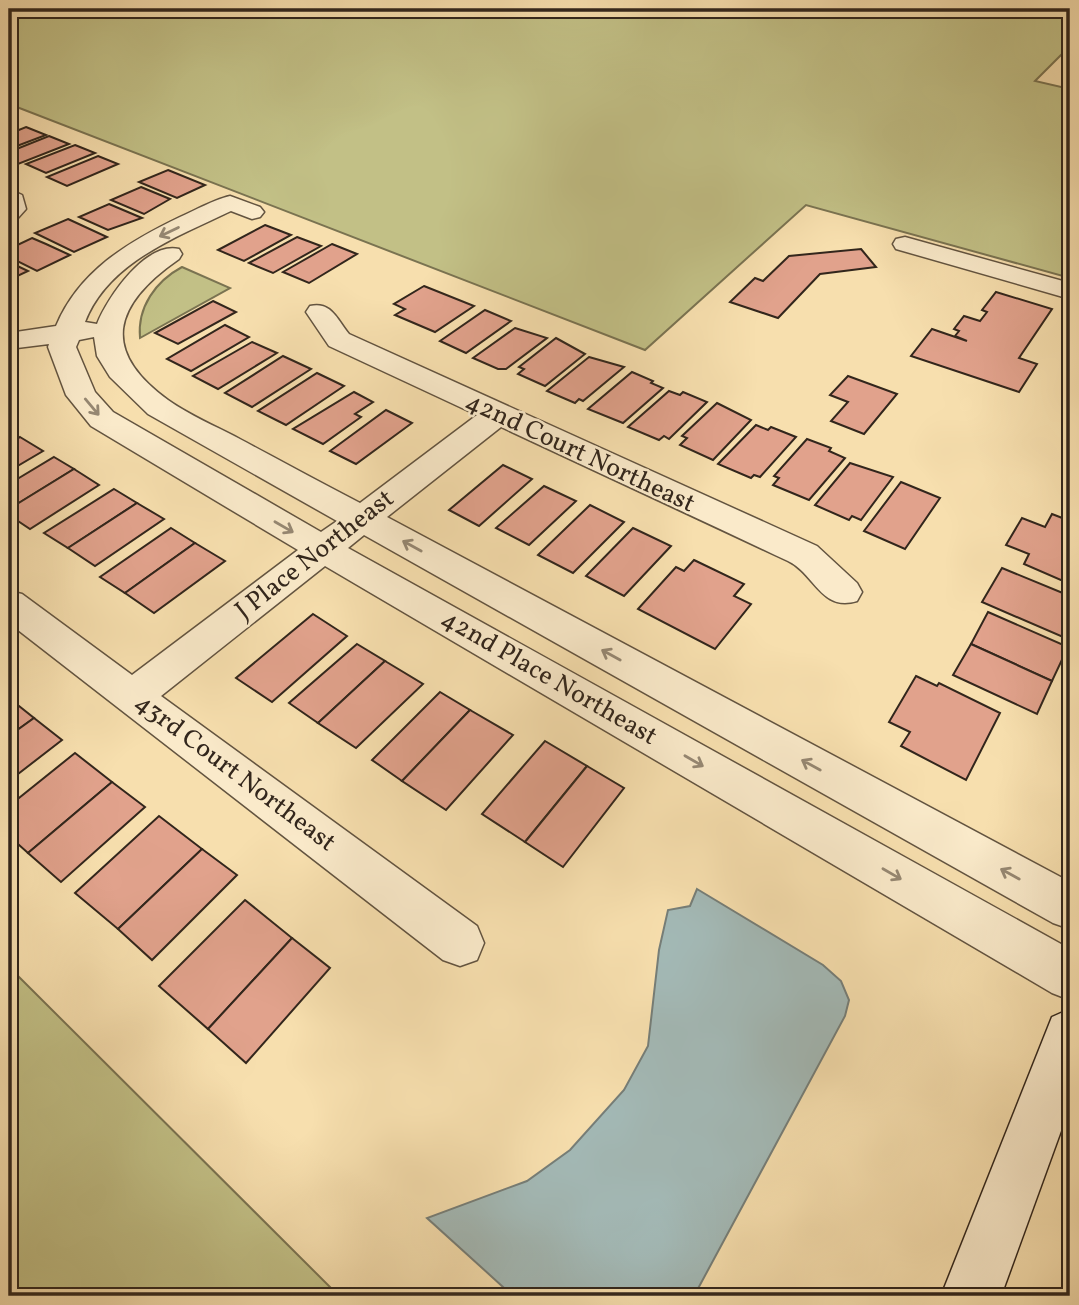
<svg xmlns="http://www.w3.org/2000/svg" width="1079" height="1305" font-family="Vollkorn,serif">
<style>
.green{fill:#c2c086;stroke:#7a7351;stroke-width:2}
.water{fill:#a3b9b6;stroke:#767e78;stroke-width:2}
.building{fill:#e1a28c;stroke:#32261c;stroke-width:2}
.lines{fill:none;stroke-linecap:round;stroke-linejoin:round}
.street-casing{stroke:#635440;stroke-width:3}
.secondary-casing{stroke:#32261c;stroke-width:3}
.street{fill:#faeaca;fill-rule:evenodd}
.secondary{fill:#faeaca;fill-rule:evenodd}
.oneway{stroke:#968873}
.labels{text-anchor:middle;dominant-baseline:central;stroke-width:5;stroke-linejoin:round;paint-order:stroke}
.street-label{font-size:26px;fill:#32261c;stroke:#faeaca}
</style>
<rect width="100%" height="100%" fill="#f7dfae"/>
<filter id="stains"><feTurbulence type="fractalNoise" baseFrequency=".00286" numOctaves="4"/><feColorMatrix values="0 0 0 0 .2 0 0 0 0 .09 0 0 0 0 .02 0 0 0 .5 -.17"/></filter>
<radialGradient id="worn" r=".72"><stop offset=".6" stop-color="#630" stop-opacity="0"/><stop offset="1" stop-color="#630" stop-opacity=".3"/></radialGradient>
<g class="green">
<path d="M9,9H1070V46L1035,81L1070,89V278L806,205L645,350L9,104Z"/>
<path d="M182,267L230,288L140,338C137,307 156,281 182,267Z"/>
<path d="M9,967L339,1296H9Z"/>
</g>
<path class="water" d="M697,889L823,965L841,981L849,1000L845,1016L694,1296H513L427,1218L527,1181L570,1150L624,1090L648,1046L659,950L668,910L690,906Z"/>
<g class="building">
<path d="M26,127L46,135L9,149V134Z"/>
<path d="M49,136L69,144L18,164L9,160V152Z"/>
<path d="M75,145L95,153L46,173L26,164Z"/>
<path d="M98,156L118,164L67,186L47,177Z"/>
<path d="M168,170L205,185L177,198L139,182Z"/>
<path d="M141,187L170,199L144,214L111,200Z"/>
<path d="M109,204L142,218L108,230L79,217Z"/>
<path d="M68,219L107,237L74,252L35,233Z"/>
<path d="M265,225L291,235L244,261L218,250Z"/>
<path d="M297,237L321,246L273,273L249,263Z"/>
<path d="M32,238L46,244L70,255L37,271L9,257V249Z"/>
<path d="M332,244L357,254L309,283L283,272Z"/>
<path d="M861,249L876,267L820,274L778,318L730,302L755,278L763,281L789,256Z"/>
<path d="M9,262L28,271L9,280Z"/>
<path d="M424,286L474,306L435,332L395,315L405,309L394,304Z"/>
<path d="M996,292L1052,309L1019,358L1037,364L1019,392L911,356L932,329L967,341L955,336L959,331L954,329L964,316L980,321L987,312L982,310Z"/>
<path d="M213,301L236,312L178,344L155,333Z"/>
<path d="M485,310L511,321L466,353L440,341Z"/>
<path d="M225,325L249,337L191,371L167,359Z"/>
<path d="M515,328L547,338L506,369H498L473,358Z"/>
<path d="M556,338L585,354L545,386L518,374L524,369L519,367Z"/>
<path d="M252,342L277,353L218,389L193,376Z"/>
<path d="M283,356L311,369L252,407L225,393Z"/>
<path d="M589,357L624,367L583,401L579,399L575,403L547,391Z"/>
<path d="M632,372L653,381L651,383L663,388L623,423L588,409Z"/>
<path d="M317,373L344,386L286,425L258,411Z"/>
<path d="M848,376L897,394L864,434L831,421L848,402L830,395Z"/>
<path d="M669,391L680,395L683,392L707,402L669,439L664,436L659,440L628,427Z"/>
<path d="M354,392L373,402L355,414L361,417L323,444L293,429Z"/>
<path d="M717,403L751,420L713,460L680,445L687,438L682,436Z"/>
<path d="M386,410L412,423L356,464L330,451Z"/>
<path d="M756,425L768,430L771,427L796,437L760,477L754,475L751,478L718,464Z"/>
<path d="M20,437L43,451L9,471V443Z"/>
<path d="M807,439L831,448L829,451L845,458L809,500L773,485L779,478L774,476Z"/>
<path d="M54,457L74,469L9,509V484Z"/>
<path d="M850,463L893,477L861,520L852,516L849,520L815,505Z"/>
<path d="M503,465L532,479L479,526L449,510Z"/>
<path d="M74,469L99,485L30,529L9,515V509Z"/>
<path d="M901,482L940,498L905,549L864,531Z"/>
<path d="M544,486L576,501L529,545L496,528Z"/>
<path d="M114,489L137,503L68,548L44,533Z"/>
<path d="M137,503L164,519L95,566L68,548Z"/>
<path d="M590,505L624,522L573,573L538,555Z"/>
<path d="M1052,514L1070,521V584L1024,564L1029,554L1006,545L1022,518L1045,527Z"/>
<path d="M171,528L195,543L125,593L100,577Z"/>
<path d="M633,528L671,546L624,596L586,576Z"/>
<path d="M195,543L225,561L154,613L125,593Z"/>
<path d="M694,560L744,584L734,596L751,604L715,649L638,609L676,567L684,571Z"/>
<path d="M1002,568L1070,596V640L982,602Z"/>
<path d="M988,612L1068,647L1052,681L971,644Z"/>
<path d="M313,614L347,636L272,702L236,678Z"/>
<path d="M357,644L385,661L318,723L289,703Z"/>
<path d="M971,644L1052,681L1037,714L953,675Z"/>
<path d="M385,661L423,684L356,748L318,723Z"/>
<path d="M916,676L937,686L939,683L1000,713L966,780L901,746L910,732L889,722Z"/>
<path d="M440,692L470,710L402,781L372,760Z"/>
<path d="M9,698L34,718L9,736Z"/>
<path d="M470,710L513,735L446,810L402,781Z"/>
<path d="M34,718L62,740L9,781V736Z"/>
<path d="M545,741L587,766L525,842L482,814Z"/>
<path d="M75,753L112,782L28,853L9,836V806Z"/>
<path d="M587,766L624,788L563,867L525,842Z"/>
<path d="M112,782L145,807L61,882L28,853Z"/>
<path d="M159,816L202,849L118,929L75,893Z"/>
<path d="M202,849L237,875L152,960L118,929Z"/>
<path d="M245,900L292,938L208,1029L159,986Z"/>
<path d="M292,938L330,968L246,1063L208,1029Z"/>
</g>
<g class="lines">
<defs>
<g id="street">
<path d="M9,189L22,195L26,209L17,219L9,221Z"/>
<path d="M230,196L260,207L264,212L260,217L252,219L231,211C177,237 108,262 85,322L97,324C107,298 146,241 179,249L182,254L179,259C114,304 99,350 168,400C189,415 215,426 238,438C279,460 319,482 360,503L477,415L329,346L306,312L310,306C331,301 337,319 349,334L817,546L857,583L862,592L857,601C821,612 815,574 788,561C693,516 597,472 501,427L387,517L1070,882V929L1053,923L364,535L348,548L1070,949V1000L1052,993L325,566L161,696L477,926L484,943L477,960L460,966L443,960L9,623V591L22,594L132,675L298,550L91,426L66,395L48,347L49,344L9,349V333L56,326C79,271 128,242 180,217C196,210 213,200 230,196ZM94,337L97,356L110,377L148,414L337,521L321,532L113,412L95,392L76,347L79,340Z"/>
<path d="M905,237L1070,283V299L896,249L893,244L896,239Z"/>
</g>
<path id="secondary" d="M1070,1009V1106L1001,1296H941L1052,1017Z"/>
</defs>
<use href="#street" class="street-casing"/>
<use href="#secondary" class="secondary-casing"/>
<use href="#street" class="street"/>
<use href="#secondary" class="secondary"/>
</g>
<defs><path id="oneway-shaft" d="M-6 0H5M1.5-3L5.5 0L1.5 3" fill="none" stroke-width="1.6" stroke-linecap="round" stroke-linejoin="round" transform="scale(1.75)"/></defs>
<g class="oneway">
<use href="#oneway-shaft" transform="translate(169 232) rotate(154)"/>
<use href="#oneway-shaft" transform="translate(92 407) rotate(50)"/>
<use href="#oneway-shaft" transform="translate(284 527) rotate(30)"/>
<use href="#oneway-shaft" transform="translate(412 546) rotate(-151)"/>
<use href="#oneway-shaft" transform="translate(611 655) rotate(-151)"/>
<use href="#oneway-shaft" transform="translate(694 761) rotate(30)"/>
<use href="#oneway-shaft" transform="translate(811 765) rotate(-151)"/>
<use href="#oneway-shaft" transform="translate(892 874) rotate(30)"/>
<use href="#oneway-shaft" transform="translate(1010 874) rotate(-151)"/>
</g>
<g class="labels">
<g class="street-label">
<text transform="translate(580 453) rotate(25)">42nd Court Northeast</text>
<text transform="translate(315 555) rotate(-38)">J Place Northeast</text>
<text transform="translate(549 678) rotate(30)">42nd Place Northeast</text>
<text transform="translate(235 773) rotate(37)">43rd Court Northeast</text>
</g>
</g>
<rect width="1079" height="1305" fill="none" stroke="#f7dfae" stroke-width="35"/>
<rect x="10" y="10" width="1058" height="1284" fill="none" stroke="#32261c" stroke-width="3.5"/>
<rect x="18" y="18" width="1044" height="1270" fill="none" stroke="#32261c" stroke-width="2"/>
<rect width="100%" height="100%" filter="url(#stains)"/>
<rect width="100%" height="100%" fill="url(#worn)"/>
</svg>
